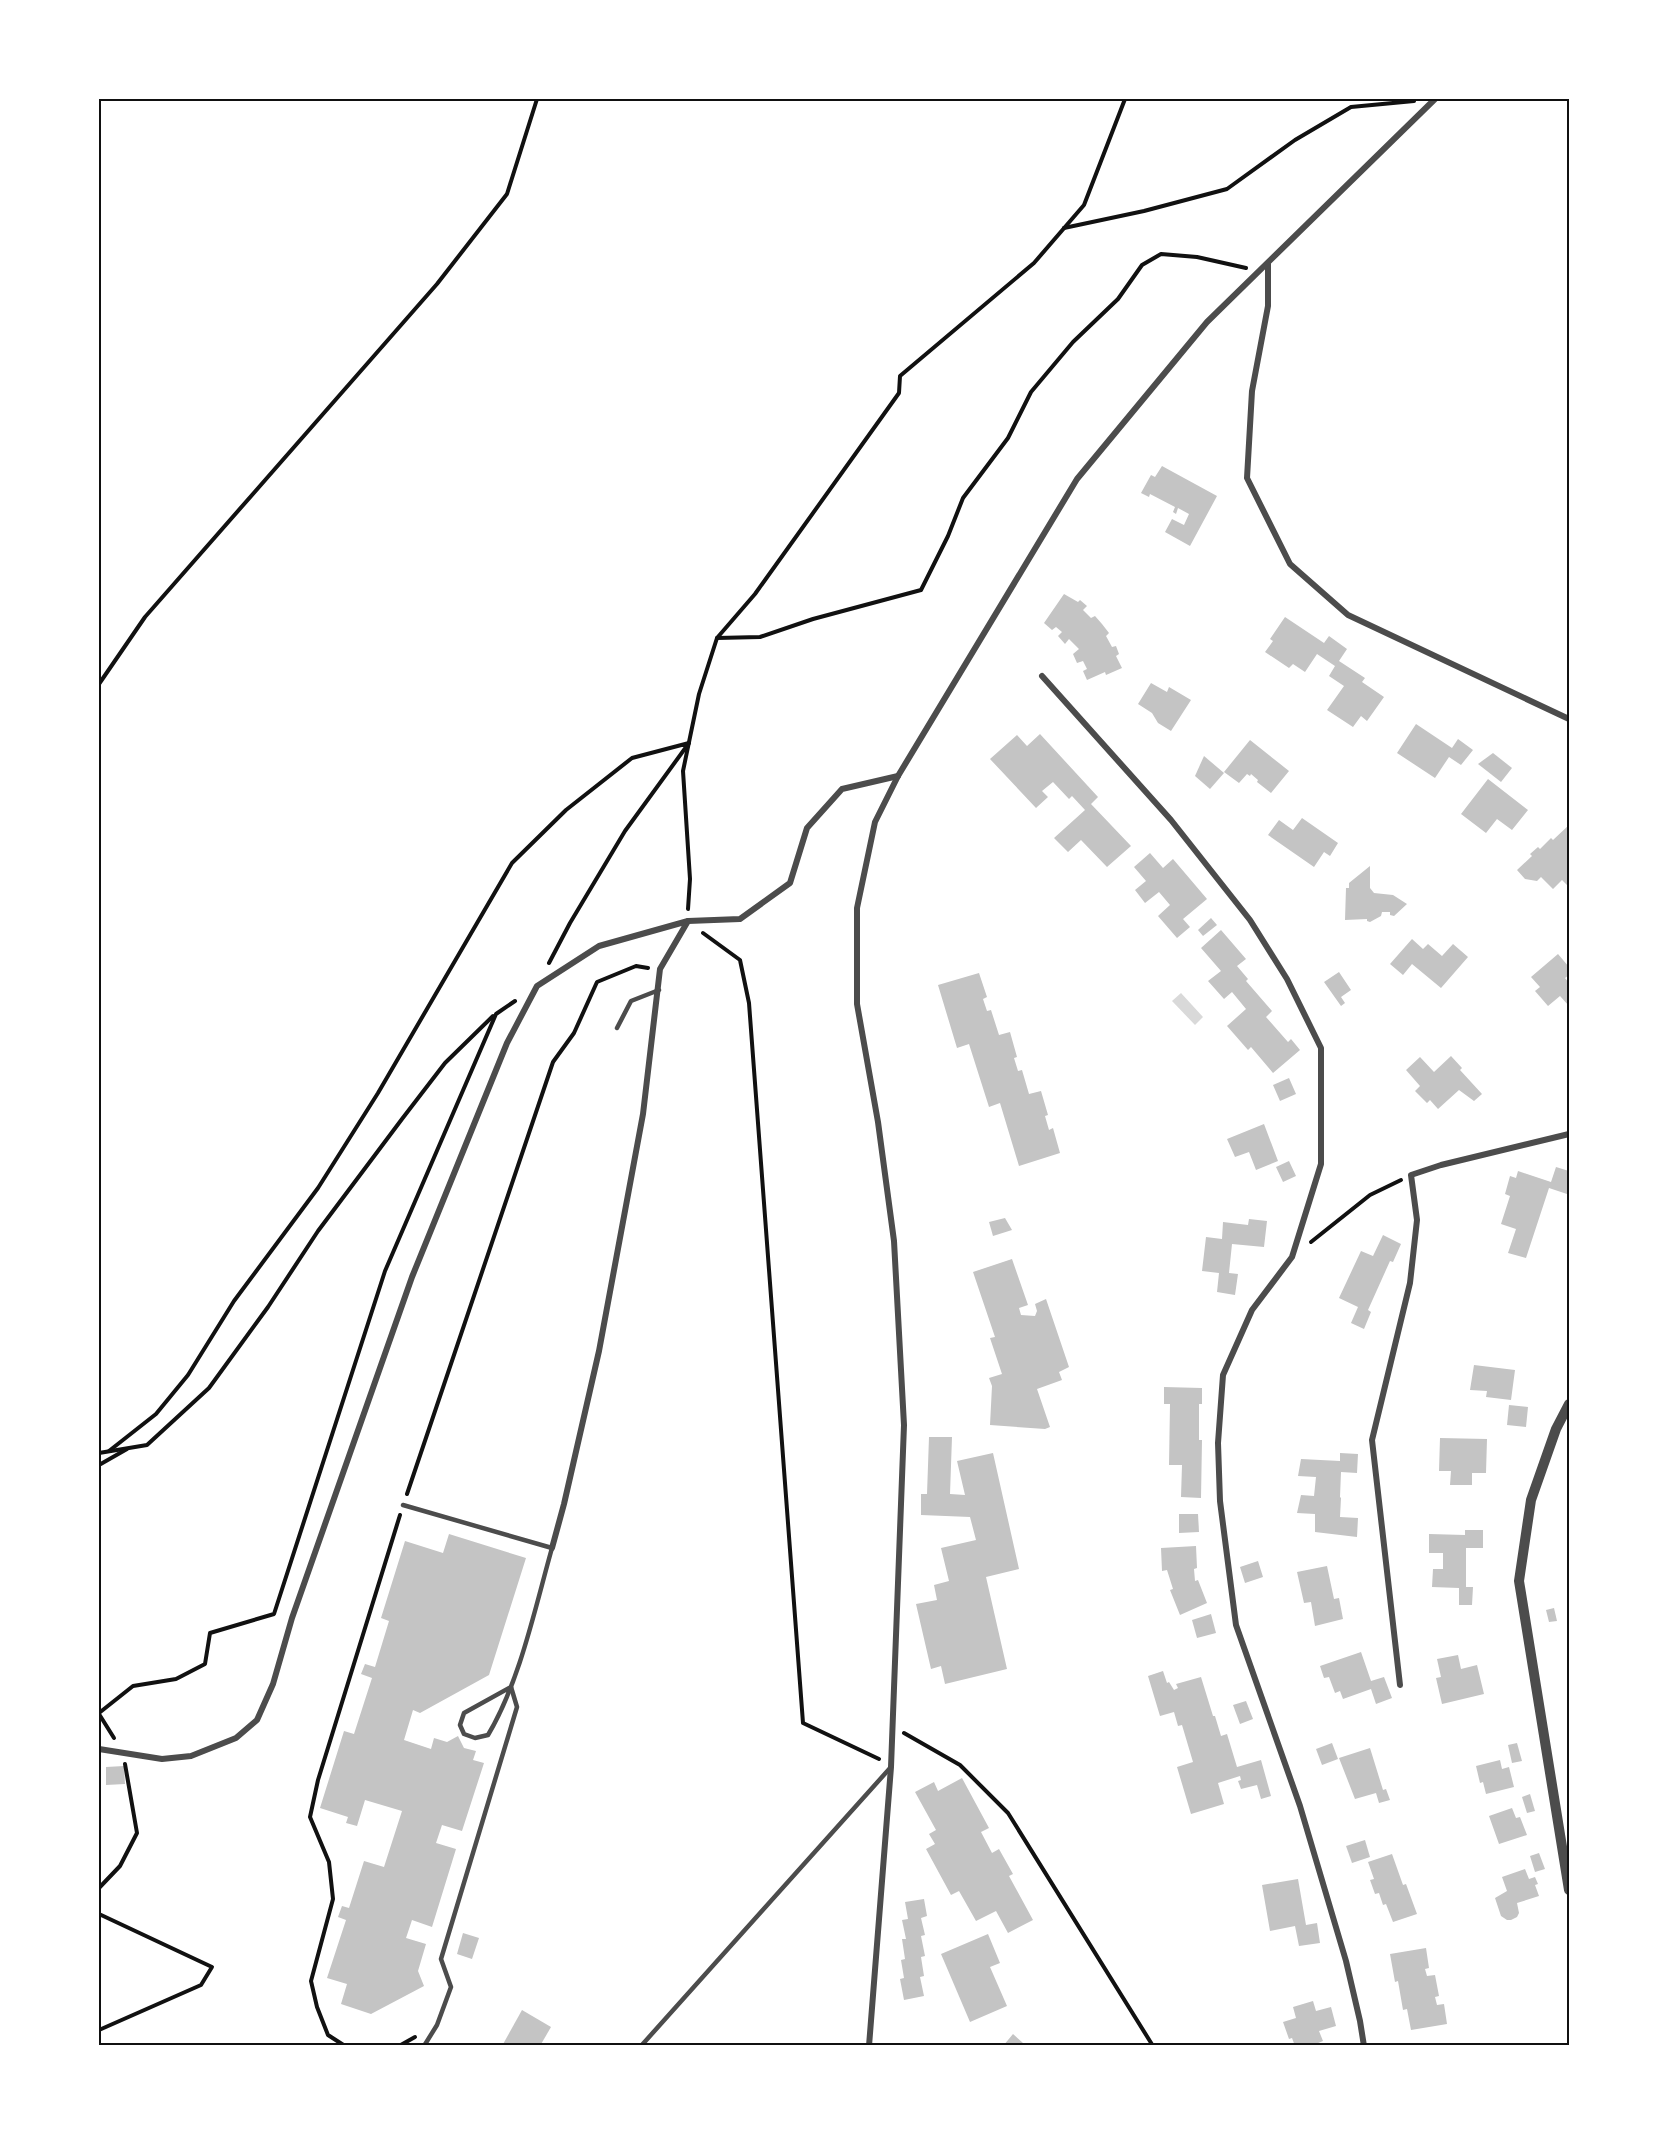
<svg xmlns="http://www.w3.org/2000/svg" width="1668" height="2145" font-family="'DM Sans',sans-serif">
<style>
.water{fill:#d9d9d9}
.building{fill:#c4c4c4}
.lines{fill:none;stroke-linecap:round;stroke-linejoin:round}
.path{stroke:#111;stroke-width:4}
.service{stroke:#4c4c4c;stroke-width:4.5}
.minor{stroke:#4c4c4c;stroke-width:6}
.tertiary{stroke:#4c4c4c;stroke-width:10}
.neatline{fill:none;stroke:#111;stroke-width:2}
</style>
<rect width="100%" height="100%" fill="#fff"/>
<path class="water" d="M1181,993L1203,1017L1195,1025L1172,1001Z"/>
<g class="building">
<path d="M1162,466L1217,496L1190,546L1165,532L1172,519L1184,525L1189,514L1178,508L1176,514L1173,512L1175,507L1150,494L1149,497L1141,493L1151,475L1155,477Z"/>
<path d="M1064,594L1078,602L1080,600L1087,606L1083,610L1091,618L1095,616L1102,624L1109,633L1106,636L1112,647L1116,646L1119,654L1116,656L1122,668L1106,675L1105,672L1087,680L1083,671L1087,669L1083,661L1077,663L1073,654L1079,649L1069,639L1065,644L1058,636L1062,632L1056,627L1052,630L1044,623Z"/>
<path d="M1285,617L1324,643L1329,636L1347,649L1339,661L1365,678L1362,682L1384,697L1367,721L1361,716L1353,727L1327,710L1344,686L1329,676L1335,666L1317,654L1305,672L1293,664L1289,668L1265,652L1273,641L1270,639Z"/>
<path d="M1151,683L1167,692L1169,687L1191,700L1171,731L1158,723L1152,713L1138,704Z"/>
<path d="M1416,724L1452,748L1458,739L1473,750L1461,765L1449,757L1435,778L1397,753Z"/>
<path d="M1040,734L1098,797L1091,804L1131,846L1107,867L1081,840L1068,852L1054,838L1085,810L1072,796L1069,799L1053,782L1042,791L1048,797L1036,808L990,759L1017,735L1027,746Z"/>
<path d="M1250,740L1289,771L1271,793L1257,782L1258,780L1251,774L1250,776L1247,774L1239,783L1224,772Z"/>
<path d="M1493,753L1512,768L1501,782L1478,764Z"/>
<path d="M1204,756L1224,773L1210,789L1195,776Z"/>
<path d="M1488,779L1528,810L1512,830L1497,819L1486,833L1461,814Z"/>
<path d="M1302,818L1338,843L1330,856L1324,852L1314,867L1268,835L1279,820L1293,830Z"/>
<path d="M1569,825V887L1562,880L1553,889L1541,877L1537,881L1525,879L1517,870L1532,856L1530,854L1538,847L1540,849L1551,838L1553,840Z"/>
<path d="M1150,853L1163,868L1173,859L1207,899L1183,919L1190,927L1177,938L1158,916L1170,905L1159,892L1145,903L1135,890L1146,881L1134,867Z"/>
<path d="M1370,866V888L1374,893L1393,895L1407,904L1394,916L1390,915V912H1382L1381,916L1370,922L1367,921V919L1345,920L1346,888H1349V883Z"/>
<path d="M1211,918L1217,925L1203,936L1198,930Z"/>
<path d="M1221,930L1246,959L1237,966L1248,979L1246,981L1272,1011L1266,1017L1288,1042L1291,1039L1300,1050L1273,1073L1251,1047L1248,1050L1227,1026L1246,1009L1232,992L1224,999L1208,981L1221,971L1201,948Z"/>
<path d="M1412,939L1423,949L1428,944L1442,956L1453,944L1468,957L1441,988L1412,964L1403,975L1390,964Z"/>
<path d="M1558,954L1569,967V975L1565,978L1569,983V1006L1560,996L1548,1006L1535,991L1540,987L1531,977Z"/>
<path d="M1339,972L1351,990L1341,997L1345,1003L1341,1006L1324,982Z"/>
<path d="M979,973L987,997L983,999L987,1011L991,1010L999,1035L1010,1032L1017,1057L1014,1058L1018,1071L1022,1070L1029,1094L1041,1091L1048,1115L1045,1116L1049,1130L1053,1128L1060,1153L1019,1166L1000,1103L989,1107L969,1044L957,1048L938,985Z"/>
<path d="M1451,1056L1462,1068L1460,1070L1482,1094L1474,1101L1459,1090L1438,1109L1430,1100L1427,1103L1415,1091L1420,1086L1406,1070L1420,1057L1434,1072Z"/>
<path d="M1289,1078L1296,1094L1280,1101L1273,1085Z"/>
<path d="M1264,1124L1278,1161L1256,1170L1249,1152L1235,1157L1227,1139Z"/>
<path d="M1289,1161L1296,1176L1283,1182L1276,1167Z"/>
<path d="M1556,1167L1569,1171L1567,1194L1549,1188L1526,1258L1508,1253L1516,1229L1501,1224L1510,1196L1505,1194L1510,1176L1516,1178L1518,1171L1551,1182Z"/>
<path d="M1005,1218L1012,1230L993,1236L989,1222Z"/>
<path d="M1249,1219L1267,1221L1264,1247L1232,1244L1229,1273L1238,1274L1235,1295L1217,1292L1219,1273L1202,1271L1206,1237L1222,1239L1223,1222L1248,1225Z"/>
<path d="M1383,1235L1401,1244L1393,1262L1390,1261L1368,1310L1371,1312L1364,1329L1351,1323L1358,1307L1339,1298L1361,1251L1373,1256Z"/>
<path d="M1012,1259L1028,1305L1019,1308L1021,1315L1035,1316L1037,1311L1035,1304L1046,1299L1069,1367L1059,1372L1062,1380L1037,1389L1050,1427L1045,1429L990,1425L992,1386L989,1378L1002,1374L990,1338L995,1337L973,1272Z"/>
<path d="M1474,1365L1515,1370L1511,1400L1486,1397L1487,1391L1470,1390Z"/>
<path d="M1164,1387L1202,1388V1404H1199V1440H1202L1201,1498L1181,1497L1182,1465H1169L1170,1404H1164Z"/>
<path d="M1509,1405L1528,1407L1526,1427L1507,1425Z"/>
<path d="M929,1437H952L950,1494L965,1495L957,1461L993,1453L1019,1569L986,1577L1007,1669L945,1684L941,1666L931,1669L916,1604L937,1600L934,1585L949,1581L941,1548L976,1540L970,1517L921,1515V1494H927Z"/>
<path d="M1440,1438L1487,1439L1486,1473H1472V1485H1450L1451,1471H1439Z"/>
<path d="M1340,1453L1358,1454L1357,1473L1341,1472L1340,1497L1341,1498L1340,1517L1358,1518L1357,1537L1315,1532V1514L1297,1513L1301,1495L1314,1496L1316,1477L1298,1476L1301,1459L1340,1461Z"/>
<path d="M1179,1514H1198L1199,1532L1179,1533Z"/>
<path d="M1465,1530H1483V1548H1466V1587H1473L1472,1605H1459V1588L1432,1587L1433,1569H1443V1553H1429V1534L1465,1535Z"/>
<path d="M449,1534L526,1558L489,1675L420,1713L413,1710L404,1740L431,1749L434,1738L447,1742L458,1736L464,1748L476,1751L473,1760L484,1763L462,1831L442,1825L436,1843L456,1849L432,1927L412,1920L406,1938L426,1944L418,1971L424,1986L371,2014L341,2004L347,1984L327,1978L346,1920L338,1917L342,1906L349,1908L364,1861L384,1867L402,1811L365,1800L357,1826L346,1823L348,1817L320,1808L344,1731L354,1734L372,1678L361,1674L365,1664L375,1667L389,1621L381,1618L405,1541L443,1553Z"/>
<path d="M1196,1546L1197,1568L1194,1569L1195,1581L1198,1580L1207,1603L1180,1615L1170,1590L1173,1589L1167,1570L1162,1571L1161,1548Z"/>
<path d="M1258,1561L1263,1577L1245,1583L1240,1567Z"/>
<path d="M1327,1566L1334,1599L1339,1598L1343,1619L1315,1626L1311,1602L1304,1603L1297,1572Z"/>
<path d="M1554,1608L1557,1621L1549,1622L1546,1610Z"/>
<path d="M1211,1614L1216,1633L1197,1638L1192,1620Z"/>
<path d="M1361,1652L1371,1681L1384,1677L1392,1698L1376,1704L1371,1689L1343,1699L1340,1691L1335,1693L1329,1677L1324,1678L1320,1666Z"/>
<path d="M1458,1655L1461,1669L1477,1665L1484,1694L1442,1704L1436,1678L1441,1677L1437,1659Z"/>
<path d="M1163,1671L1167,1683L1169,1682L1174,1690L1178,1688L1176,1684L1201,1677L1213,1716H1215L1221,1736L1227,1734L1237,1767L1261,1760L1271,1796L1261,1799L1257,1785L1241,1789L1238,1781L1241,1780L1240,1776L1218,1783L1224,1804L1191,1814L1177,1767L1193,1762L1182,1725L1178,1726L1174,1712L1160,1716L1148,1676Z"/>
<path d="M1246,1701L1253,1719L1240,1724L1233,1705Z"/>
<path d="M1332,1743L1338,1759L1322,1765L1316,1749Z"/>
<path d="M1517,1743L1522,1761L1512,1763L1508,1745Z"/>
<path d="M1370,1748L1383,1790L1386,1789L1390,1800L1379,1803L1376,1793L1355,1799L1339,1758Z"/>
<path d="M1500,1760L1502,1769L1509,1767L1514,1787L1486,1794L1483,1782L1480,1783L1476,1766Z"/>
<path d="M124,1766L125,1784L106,1785V1767Z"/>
<path d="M962,1778L989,1828L981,1832L992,1853L999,1849L1013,1874L1009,1876L1033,1920L1008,1933L996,1911L976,1921L959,1891L951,1895L926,1849L935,1844L929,1834L936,1830L915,1792L934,1782L938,1791Z"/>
<path d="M1530,1794L1535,1811L1527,1813L1522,1797Z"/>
<path d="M1512,1808L1516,1818L1520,1817L1527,1835L1499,1844L1489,1816Z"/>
<path d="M1365,1840L1370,1857L1352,1863L1346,1846Z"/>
<path d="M1539,1853L1545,1869L1535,1872L1530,1856Z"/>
<path d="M1392,1854L1403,1885L1406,1884L1417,1914L1393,1922L1386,1904L1383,1905L1379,1893L1375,1894L1370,1880L1374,1879L1368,1862Z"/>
<path d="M1525,1869L1529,1879L1535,1877L1538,1884L1535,1885L1539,1896L1517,1903L1519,1913L1517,1917L1511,1920H1507L1501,1916L1495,1898L1507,1891L1502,1877Z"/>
<path d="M1298,1879L1306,1925L1317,1923L1320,1943L1299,1946L1295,1926L1270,1931L1262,1885Z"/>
<path d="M924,1899L927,1916L921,1918L925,1935L921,1936L925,1956L921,1957L924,1976L920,1977L924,1996L904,2000L900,1979L904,1978L901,1960L905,1959L902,1939H906L902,1920L908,1919L905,1902Z"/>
<path d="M463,1933L479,1938L472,1959L457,1954Z"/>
<path d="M988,1934L1000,1963L990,1967L1007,2006L970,2022L941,1954Z"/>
<path d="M1426,1948L1429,1968L1425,1969L1427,1976L1435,1975L1439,1996L1435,1997L1437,2005L1444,2004L1447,2024L1411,2030L1407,2009L1403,2010L1398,1981L1395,1982L1390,1954Z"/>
<path d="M1313,2001L1316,2011L1331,2007L1336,2026L1319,2031L1323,2041L1311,2046H1295L1292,2038L1289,2039L1283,2022L1296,2018L1293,2007Z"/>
<path d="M522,2010L551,2027L540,2046H502Z"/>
<path d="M1013,2034L1023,2043L1027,2046H1003Z"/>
</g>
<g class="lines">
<g class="path">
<path d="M1064,228L1144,211L1227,189L1295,140L1351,107L1414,101"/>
<path d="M717,638L760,637L813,619L921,590L948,536L963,498L1008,438L1031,392L1073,342L1118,299L1142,265L1161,254L1197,257L1246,268"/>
<path d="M99,684L145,617L437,284L507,194L537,99"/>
<path d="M688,909L690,879L683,771L699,694L717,638L755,594L899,393L900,376L1034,263L1084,205L1125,99"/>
<path d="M703,933L740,960L749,1003L803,1723L879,1759"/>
<path d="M1311,1242L1370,1195L1401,1180"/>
<path d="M109,1451L156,1414L188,1375L234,1301L318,1188L378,1093L512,863L566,810L632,758L689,743L625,831L570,923L549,963"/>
<path d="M99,1453L147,1445L209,1388L268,1307L318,1231L402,1119L445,1063L493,1016"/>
<path d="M99,1465L127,1449"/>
<path d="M407,1494L553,1062L574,1033L597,982L636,966L648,968"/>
<path d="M99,1713L133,1686L176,1679L205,1664L210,1633L274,1614L385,1271L496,1014L515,1001"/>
<path d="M99,1714L114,1738"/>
<path d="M904,1733L960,1765L1008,1813L1153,2046"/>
<path d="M99,1888L120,1866L137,1833L125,1764"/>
<path d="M99,1914L212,1967L201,1985L99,2030"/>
<path d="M345,2046L328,2035L317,2007L311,1981L333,1899L329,1862L310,1817L318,1780L400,1515"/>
<path d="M399,2046L415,2037"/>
</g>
<g class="service">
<path d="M617,1028L631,1001L659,990"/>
<path d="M403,1505L552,1548C535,1608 520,1681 488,1735L475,1738L464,1734L460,1725L464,1713L511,1687"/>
<path d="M424,2046L437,2025L451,1987L441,1959L517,1707L511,1687"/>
<path d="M641,2046L891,1767"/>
</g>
<g class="minor">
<path d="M1268,264V306L1252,391L1247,478L1290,564L1348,615L1569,719"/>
<path d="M1042,676L1171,820L1250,920L1287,979L1321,1048V1164L1292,1257L1252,1310L1223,1375L1218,1443L1220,1501L1236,1625L1300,1806L1346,1961L1360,2021L1364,2046"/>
<path d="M552,1548L564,1504L599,1351L643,1114L660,969L688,921L740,919L790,883L807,828L842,789L898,776"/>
<path d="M1400,1685L1372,1440L1410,1283L1417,1220L1411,1175L1441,1165L1569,1134"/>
<path d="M99,1749L162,1759L191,1756L236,1738L257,1720L273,1684L292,1618L412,1277L507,1043L537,986L599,946L688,921"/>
<path d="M869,2046L891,1767L904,1425L894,1241L878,1122L857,1004V908L875,822L898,776L1077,479L1207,322L1435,99"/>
</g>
<path class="tertiary" d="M1569,1404L1556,1429L1531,1500L1519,1581L1569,1890"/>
</g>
<rect width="1668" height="2145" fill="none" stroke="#ffffff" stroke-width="201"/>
<rect x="100" y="100" width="1468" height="1944" class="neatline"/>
</svg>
